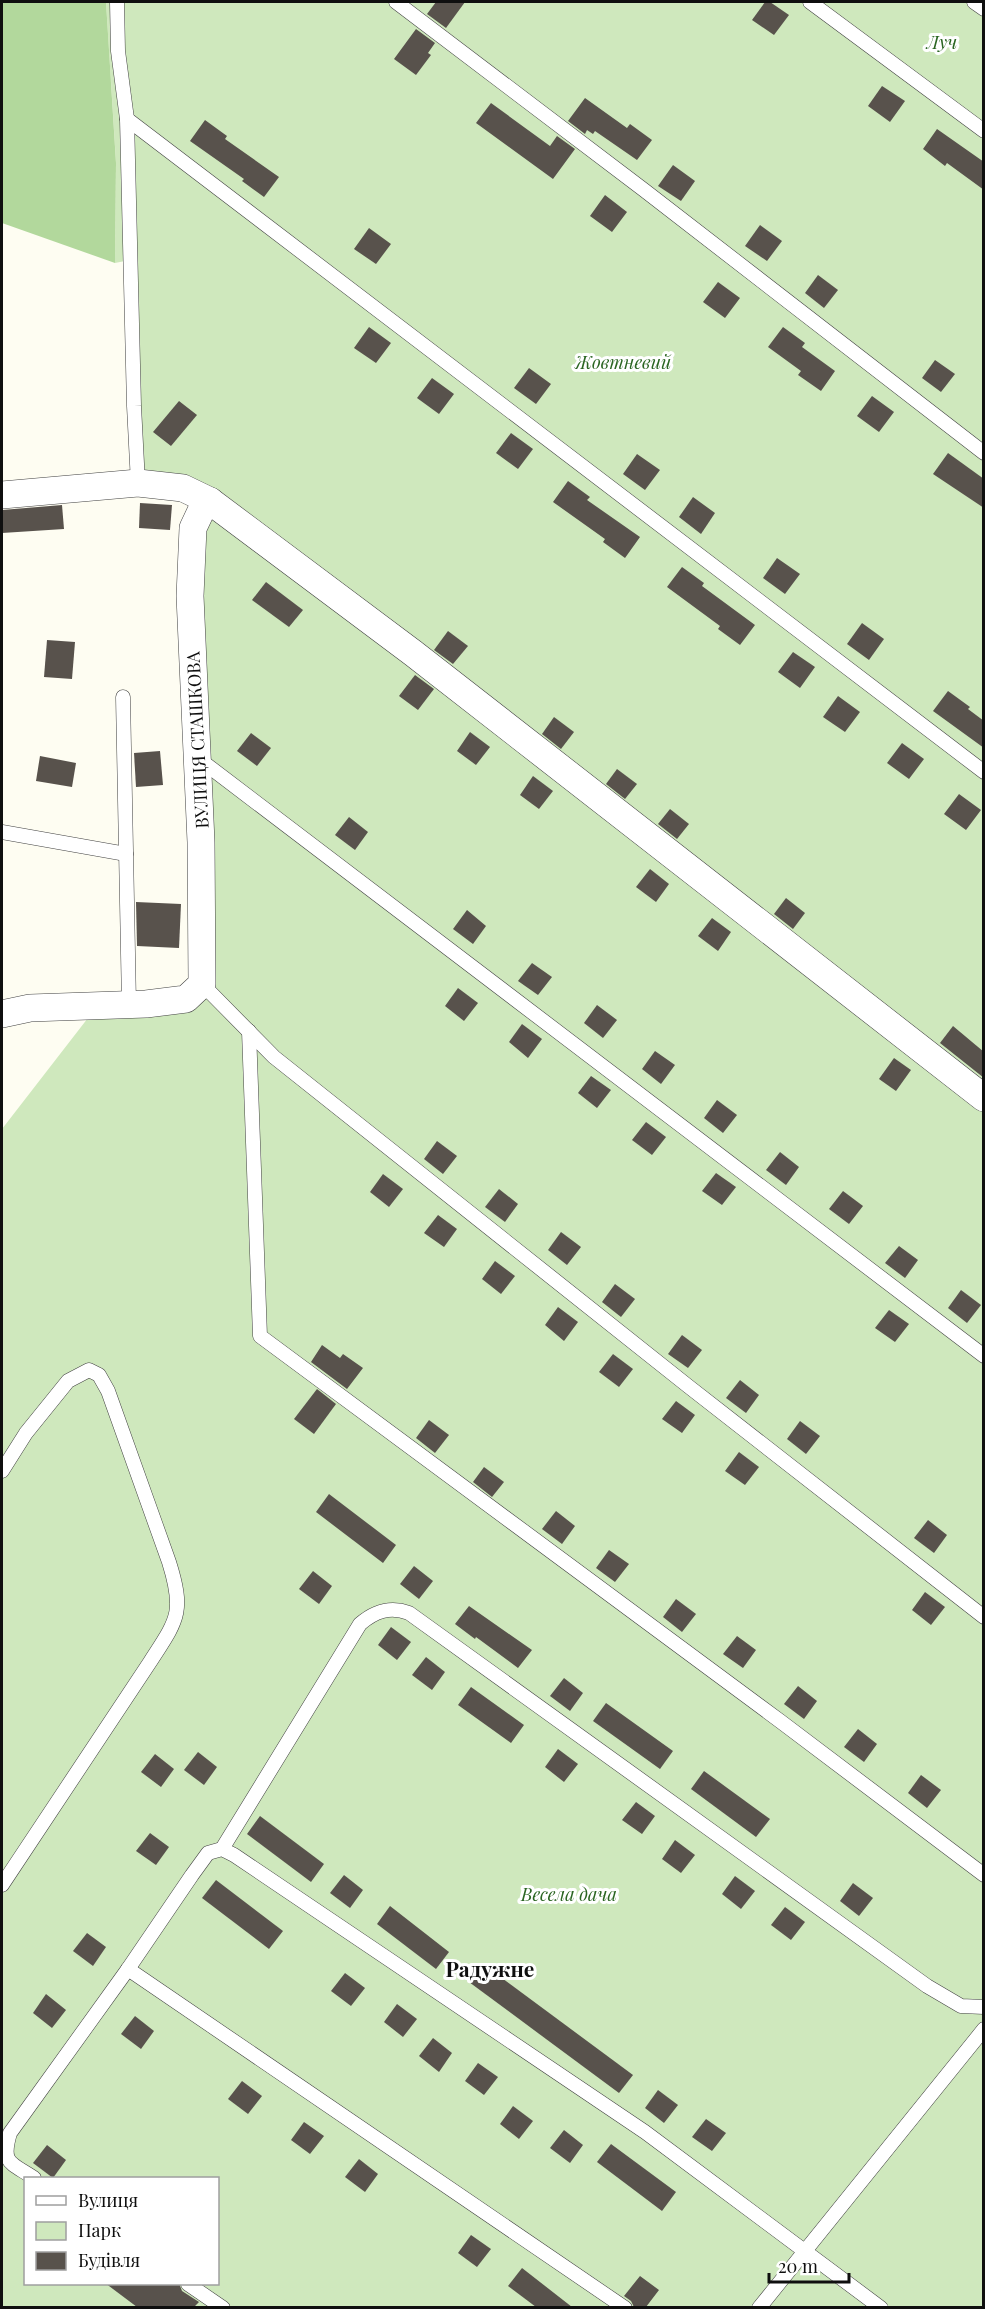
<svg xmlns="http://www.w3.org/2000/svg" width="985" height="2309" font-family="'Playfair Display',serif">
<style>
.green{fill:#cfe8bd;fill-rule:evenodd}
.forest{fill:#b2d89c}
.building{fill:#58524c}
.lines{fill:none;stroke-linecap:round;stroke-linejoin:round}
.service-casing{stroke:#424242;stroke-width:15}
.minor-casing{stroke:#424242;stroke-width:28}
.service{stroke:#fff;stroke-width:14}
.minor{stroke:#fff;stroke-width:27}
.labels{text-anchor:middle;dominant-baseline:central;stroke-width:6;stroke-linejoin:round;paint-order:stroke}
.park-label{font-size:18px;font-style:italic;fill:#2a6521;stroke:#fff}
.street-label{font-size:18px;fill:#0f0f0f;stroke:#fff}
.quarter-label{font-size:21px;font-weight:bold;fill:#0f0f0f;stroke:#fff}
</style>
<rect width="100%" height="100%" fill="#fefdf2"/>
<path class="green" d="M106,2H983V2307H2V1129L98,1005L202,983L190,596L210,501L138,483L130,260L115,263L116,162ZM26,2178H218V2284H26Z"/>
<path class="forest" d="M2,2H106L116,163L115,263L2,223Z"/>
<g class="building">
<path d="M436,2H465L446,28L427,14Z"/>
<path d="M765,2H770L789,15L774,35L752,20Z"/>
<path d="M416,29L435,43L428,53L431,55L416,75L394,59Z"/>
<path d="M882,86L905,101L890,122L868,106Z"/>
<path d="M585,98L627,128L630,124L652,140L637,160L595,131L593,134L587,130L585,134L568,121Z"/>
<path d="M491,103L550,146L557,136L575,149L553,179L476,123Z"/>
<path d="M205,120L227,136L225,139L279,177L264,197L242,181L244,179L190,141Z"/>
<path d="M937,129L984,162V190L947,163L945,166L923,149Z"/>
<path d="M673,165L695,181L681,201L658,186Z"/>
<path d="M605,195L627,212L612,232L590,216Z"/>
<path d="M760,225L782,241L767,261L745,246Z"/>
<path d="M369,228L391,244L376,264L354,249Z"/>
<path d="M818,275L838,290L824,308L805,293Z"/>
<path d="M718,282L740,298L725,318L703,302Z"/>
<path d="M369,327L391,343L376,363L354,348Z"/>
<path d="M783,327L805,343L802,347L835,371L821,391L798,375L801,371L768,347Z"/>
<path d="M935,360L955,374L941,392L922,378Z"/>
<path d="M529,368L551,384L536,404L514,388Z"/>
<path d="M432,378L454,394L439,414L417,398Z"/>
<path d="M872,396L894,412L879,432L857,416Z"/>
<path d="M179,401L197,415L171,446L153,432Z"/>
<path d="M511,433L533,449L518,469L496,453Z"/>
<path d="M948,453L984,479V508L933,474Z"/>
<path d="M637,454L660,470L645,490L623,474Z"/>
<path d="M568,481L590,497L587,500L640,537L625,558L603,542L605,539L553,502Z"/>
<path d="M693,497L715,513L701,534L679,517Z"/>
<path d="M140,503L172,505L170,530L139,528Z"/>
<path d="M62,505L64,529L2,533V510Z"/>
<path d="M777,558L800,574L785,594L763,578Z"/>
<path d="M682,567L704,583L702,586L755,625L740,645L718,629L720,626L667,587Z"/>
<path d="M266,582L303,610L289,627L252,600Z"/>
<path d="M862,623L884,639L869,660L847,644Z"/>
<path d="M448,631L468,646L453,664L434,650Z"/>
<path d="M47,640L75,642L72,679L44,677Z"/>
<path d="M793,652L815,667L800,688L778,672Z"/>
<path d="M415,675L434,689L418,710L399,696Z"/>
<path d="M948,691L970,707L968,709L984,721V748L933,711Z"/>
<path d="M838,696L860,712L845,732L823,717Z"/>
<path d="M554,717L574,732L561,749L542,734Z"/>
<path d="M470,732L490,747L476,765L457,751Z"/>
<path d="M251,733L271,748L257,766L237,751Z"/>
<path d="M902,743L924,759L909,779L887,763Z"/>
<path d="M160,751L163,785L136,787L134,753Z"/>
<path d="M40,756L76,763L72,787L36,781Z"/>
<path d="M617,769L637,784L625,799L606,784Z"/>
<path d="M533,776L553,791L539,809L520,795Z"/>
<path d="M959,794L981,810L966,830L944,814Z"/>
<path d="M670,809L689,824L677,839L658,824Z"/>
<path d="M349,817L368,832L355,850L335,835Z"/>
<path d="M650,869L669,884L656,902L636,887Z"/>
<path d="M786,898L805,913L793,929L774,914Z"/>
<path d="M136,902L181,904L179,948L137,946Z"/>
<path d="M467,910L486,926L473,944L453,929Z"/>
<path d="M712,918L731,932L718,951L698,936Z"/>
<path d="M532,963L552,977L538,995L518,981Z"/>
<path d="M458,988L478,1003L464,1021L445,1006Z"/>
<path d="M597,1005L617,1020L603,1038L584,1023Z"/>
<path d="M522,1024L542,1039L528,1058L509,1042Z"/>
<path d="M953,1026L984,1052V1078L940,1043Z"/>
<path d="M655,1051L675,1065L661,1084L642,1069Z"/>
<path d="M894,1058L911,1070L896,1091L879,1079Z"/>
<path d="M591,1076L611,1090L597,1108L578,1093Z"/>
<path d="M717,1100L737,1115L723,1133L704,1118Z"/>
<path d="M646,1122L666,1137L652,1155L632,1140Z"/>
<path d="M437,1141L457,1156L443,1174L424,1159Z"/>
<path d="M780,1152L799,1167L786,1185L766,1170Z"/>
<path d="M716,1173L736,1187L722,1205L702,1191Z"/>
<path d="M383,1174L403,1189L389,1207L370,1192Z"/>
<path d="M499,1189L518,1204L505,1222L485,1207Z"/>
<path d="M843,1191L863,1206L849,1224L829,1209Z"/>
<path d="M438,1215L457,1229L444,1247L424,1233Z"/>
<path d="M561,1232L581,1247L567,1265L548,1250Z"/>
<path d="M899,1246L918,1260L905,1278L885,1263Z"/>
<path d="M495,1261L515,1276L501,1294L482,1279Z"/>
<path d="M615,1284L635,1299L621,1317L602,1302Z"/>
<path d="M961,1290L981,1305L967,1323L948,1308Z"/>
<path d="M558,1307L578,1322L564,1341L545,1325Z"/>
<path d="M889,1310L909,1324L895,1342L875,1328Z"/>
<path d="M682,1335L702,1350L688,1368L668,1354Z"/>
<path d="M322,1345L340,1358L343,1354L363,1368L347,1389L311,1362Z"/>
<path d="M613,1354L633,1369L619,1387L599,1372Z"/>
<path d="M740,1380L759,1395L746,1413L726,1398Z"/>
<path d="M317,1389L336,1404L314,1434L294,1419Z"/>
<path d="M676,1401L695,1415L682,1433L662,1419Z"/>
<path d="M429,1420L449,1435L435,1453L416,1438Z"/>
<path d="M800,1421L820,1436L806,1454L787,1439Z"/>
<path d="M739,1452L759,1467L745,1485L725,1471Z"/>
<path d="M484,1467L504,1482L492,1497L473,1482Z"/>
<path d="M329,1494L396,1545L383,1563L316,1512Z"/>
<path d="M556,1511L575,1526L562,1544L542,1529Z"/>
<path d="M928,1520L947,1535L934,1553L914,1538Z"/>
<path d="M609,1550L629,1564L615,1582L596,1568Z"/>
<path d="M414,1566L433,1581L419,1599L400,1584Z"/>
<path d="M313,1571L332,1586L319,1604L299,1589Z"/>
<path d="M925,1592L945,1607L931,1625L912,1610Z"/>
<path d="M676,1599L696,1614L682,1632L663,1617Z"/>
<path d="M469,1606L532,1650L518,1668L476,1637L475,1639L455,1624Z"/>
<path d="M391,1627L411,1642L397,1660L378,1645Z"/>
<path d="M737,1636L756,1650L743,1668L723,1654Z"/>
<path d="M426,1657L445,1672L432,1690L412,1675Z"/>
<path d="M564,1678L583,1693L570,1711L550,1696Z"/>
<path d="M798,1686L817,1701L804,1719L784,1704Z"/>
<path d="M471,1687L524,1725L511,1743L458,1705Z"/>
<path d="M606,1703L673,1751L660,1769L593,1721Z"/>
<path d="M858,1729L877,1744L864,1762L844,1747Z"/>
<path d="M558,1749L578,1764L564,1782L545,1767Z"/>
<path d="M198,1752L217,1767L204,1785L184,1770Z"/>
<path d="M155,1754L174,1769L161,1787L141,1772Z"/>
<path d="M704,1771L770,1819L756,1837L691,1789Z"/>
<path d="M921,1775L941,1790L927,1808L908,1793Z"/>
<path d="M636,1802L655,1816L642,1834L622,1820Z"/>
<path d="M260,1816L324,1864L311,1882L247,1834Z"/>
<path d="M150,1833L169,1847L156,1865L136,1851Z"/>
<path d="M675,1840L695,1855L681,1873L662,1859Z"/>
<path d="M344,1875L363,1890L350,1908L330,1893Z"/>
<path d="M735,1876L755,1891L741,1909L722,1894Z"/>
<path d="M216,1880L283,1931L269,1949L202,1898Z"/>
<path d="M853,1883L873,1898L859,1916L840,1901Z"/>
<path d="M390,1906L449,1952L436,1969L377,1924Z"/>
<path d="M785,1907L805,1922L791,1940L771,1925Z"/>
<path d="M87,1933L106,1947L93,1966L73,1951Z"/>
<path d="M483,1964L633,2075L619,2093L469,1982Z"/>
<path d="M345,1973L365,1988L351,2006L331,1991Z"/>
<path d="M46,1994L66,2010L52,2028L33,2013Z"/>
<path d="M397,2004L417,2019L403,2037L384,2022Z"/>
<path d="M135,2016L154,2031L141,2049L121,2034Z"/>
<path d="M433,2038L452,2053L439,2072L419,2056Z"/>
<path d="M478,2063L498,2077L484,2095L465,2081Z"/>
<path d="M242,2081L262,2096L248,2114L228,2099Z"/>
<path d="M658,2090L678,2105L664,2123L645,2108Z"/>
<path d="M513,2106L533,2121L519,2139L500,2124Z"/>
<path d="M706,2119L726,2133L712,2151L692,2137Z"/>
<path d="M304,2122L324,2136L310,2154L291,2140Z"/>
<path d="M564,2130L583,2145L570,2163L550,2148Z"/>
<path d="M611,2144L676,2192L662,2211L597,2162Z"/>
<path d="M47,2145L66,2160L53,2178L33,2163Z"/>
<path d="M359,2159L378,2174L365,2192L345,2177Z"/>
<path d="M471,2235L491,2249L477,2267L458,2253Z"/>
<path d="M522,2268L572,2307H536L508,2286Z"/>
<path d="M640,2276L659,2290L646,2307H634L631,2301L624,2296Z"/>
<path d="M105,2283H179L182,2291L199,2302L194,2307H137Z"/>
</g>
<g class="lines">
<defs>
<g id="service">
<path d="M117,2L118,51L127,119L134,406L138,483"/>
<path d="M396,2L644,190L984,453"/>
<path d="M810,2L984,131"/>
<path d="M974,2L984,9"/>
<path d="M127,119L984,772"/>
<path d="M123,697L129,1004"/>
<path d="M199,759L984,1356"/>
<path d="M2,832L126,854"/>
<path d="M202,984L274,1057L688,1386L984,1617"/>
<path d="M249,1031L260,1336L780,1721L984,1875"/>
<path d="M2,1471L26,1433L68,1381L89,1370L99,1375L108,1391L169,1562C185,1613 177,1620 150,1662L2,1885"/>
<path d="M222,1849L360,1624C375,1611 390,1606 409,1613L927,1986L961,2006L984,2007"/>
<path d="M128,1969L625,2308"/>
<path d="M34,2178C10,2162 1,2164 10,2133L128,1969L192,1875L208,1853L222,1849L234,1855L645,2132L881,2308"/>
<path d="M188,2284L223,2308"/>
<path d="M759,2308L984,2029"/>
</g>
<g id="minor">
<path d="M2,495L138,483L183,488L210,501L413,653L984,1098"/>
<path d="M2,1014L30,1008L146,1004L186,999L202,984L201,842L190,596L193,528L201,511L210,501"/>
</g>
</defs>
<use href="#service" class="service-casing"/>
<use href="#minor" class="minor-casing"/>
<use href="#service" class="service"/>
<use href="#minor" class="minor"/>
</g>
<g class="labels">
<g class="park-label">
<text x="942" y="42">Луч</text>
<text x="623" y="362">Жовтневий</text>
<text x="569" y="1894">Весела дача</text>
</g>
<g class="street-label">
<text transform="translate(197 740) rotate(-93)">ВУЛИЦЯ СТАШКОВА</text>
</g>
<g class="quarter-label">
<text x="490" y="1968">Радужне</text>
</g>
</g>
<rect width="985" height="2309" fill="none" stroke="#0f0f0f" stroke-width="6"/>
<rect x="24" y="2177" width="195" height="108" fill="#ffffff" stroke="#9f9f9f" stroke-width="1.5"/>
<rect x="36" y="2196" width="30" height="9" fill="#ffffff" stroke="#9f9f9f" stroke-width="1.5"/>
<text x="78" y="2207" font-size="18" fill="#0f0f0f">Вулиця</text>
<rect x="36" y="2222" width="30" height="18" fill="#cfe8bd" stroke="#9f9f9f" stroke-width="1.5"/>
<text x="78" y="2237" font-size="18" fill="#0f0f0f">Парк</text>
<rect x="36" y="2252" width="30" height="18" fill="#58524c" stroke="#9f9f9f" stroke-width="1.5"/>
<text x="78" y="2267" font-size="18" fill="#0f0f0f">Будівля</text>
<path d="M769 2273v9h80v-9" fill="none" stroke="#0f0f0f" stroke-width="3"/>
<text x="778" y="2273" font-size="18" fill="#0f0f0f" stroke="#ffffff" stroke-width="4.5" paint-order="stroke">20 m</text>
</svg>
